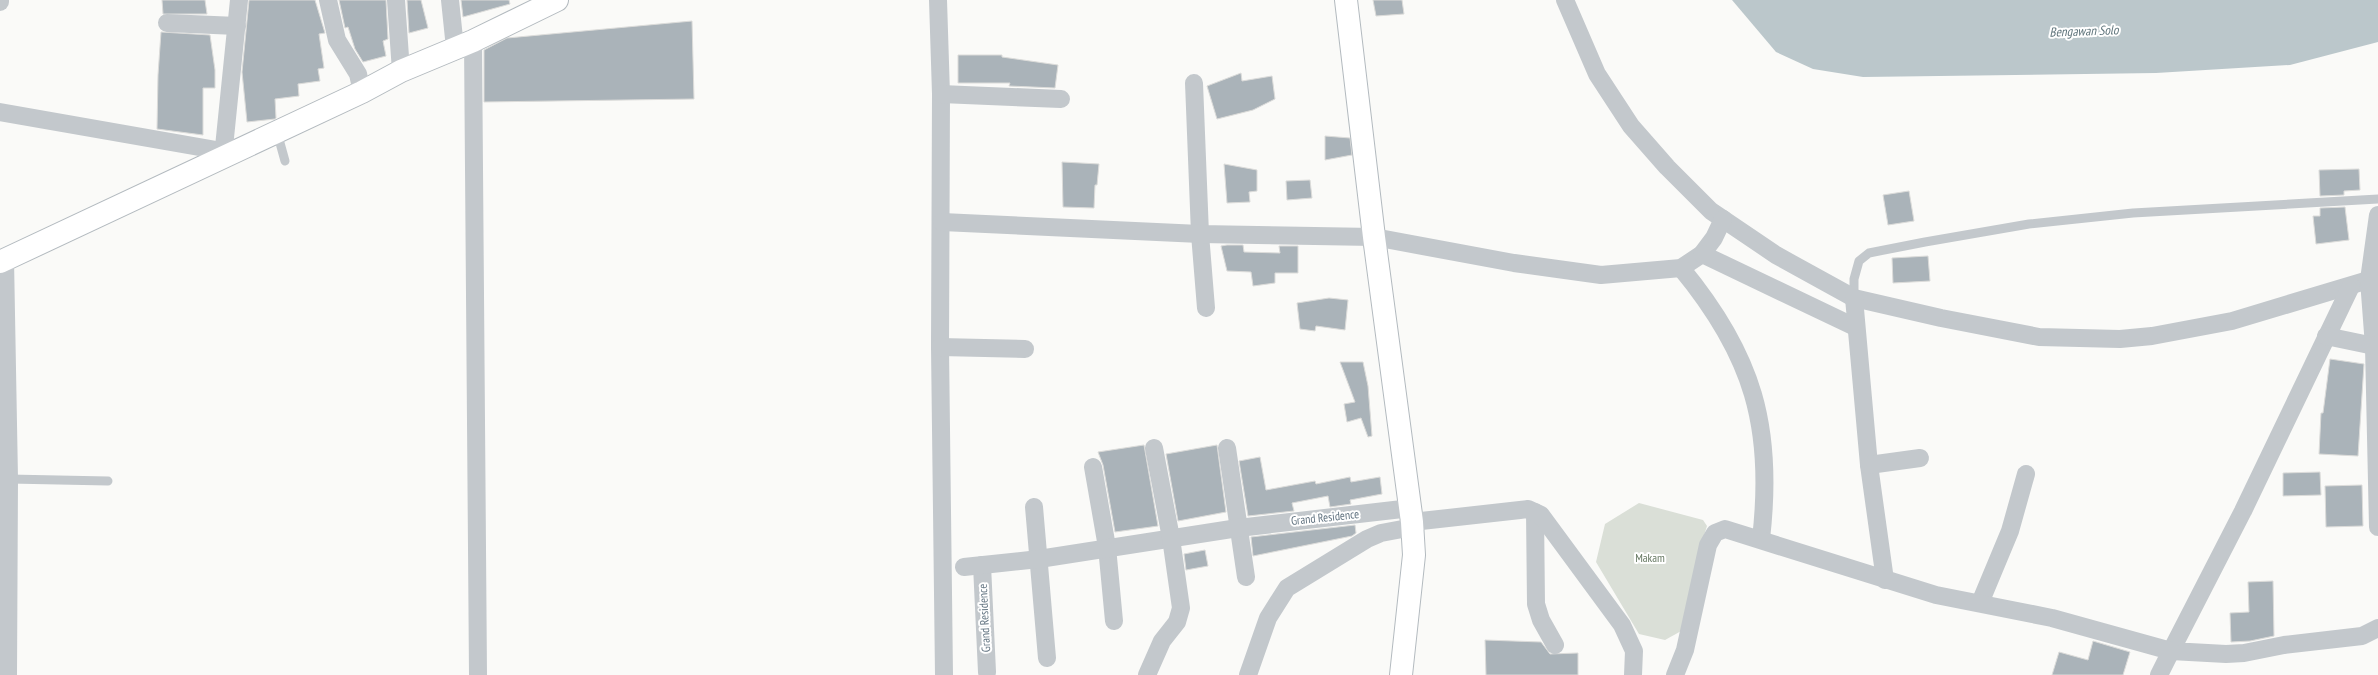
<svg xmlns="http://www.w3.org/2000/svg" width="2378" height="675" font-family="'PT Sans Narrow',sans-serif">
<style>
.green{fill:#dadfd7}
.water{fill:#bbc7cb}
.building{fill:#aab3b9;stroke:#dcdcda}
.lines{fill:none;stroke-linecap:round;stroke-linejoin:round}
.secondary-casing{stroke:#b3babf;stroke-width:24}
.lane{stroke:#c3c8cc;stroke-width:9}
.street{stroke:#c3c8cc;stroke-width:18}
.secondary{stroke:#fff;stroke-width:22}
.labels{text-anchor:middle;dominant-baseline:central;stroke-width:4;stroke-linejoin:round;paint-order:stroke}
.street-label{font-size:12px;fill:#657683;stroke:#fff}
.park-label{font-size:12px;fill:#687a64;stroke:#fff}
.water-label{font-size:13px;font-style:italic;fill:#60757c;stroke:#fff}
</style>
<rect width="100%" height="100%" fill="#fafaf8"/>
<path class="green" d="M1639,503L1703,520L1707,526L1701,545L1683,630L1665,640L1639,634L1596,562L1605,524Z"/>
<path class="water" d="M1732,0H2378V42L2290,65L2156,73L1863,77L1813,69L1776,52Z"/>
<g class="building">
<path d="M162,0H205L207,14H163Z"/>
<path d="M249,0H315L325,33L319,34L324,68L318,69L320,81L298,84L299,96L275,99L276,118L275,119L247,122L242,72Z"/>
<path d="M339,0H386L388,39L383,41L386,56L363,62L355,49L348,27L345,28Z"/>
<path d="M407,0H421L428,28L409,33Z"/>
<path d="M461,0H509L510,4L463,17Z"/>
<path d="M1373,0H1402L1404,14L1376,16Z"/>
<path d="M692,21L694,99L484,102V50L507,38Z"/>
<path d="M161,32L210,35L215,70V88H203V135L157,129L158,75Z"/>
<path d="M958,55H1002V57L1058,65L1055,88L1009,86L1010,83H958Z"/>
<path d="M1241,73L1242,81L1272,76L1275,99L1253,110L1217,119L1207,86Z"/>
<path d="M1325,136L1350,138L1352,155L1325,160Z"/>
<path d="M1062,162L1099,164L1097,185H1095L1094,208L1063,207Z"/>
<path d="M1224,164L1257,170V191L1249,192L1250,202L1227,203Z"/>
<path d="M2359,169L2360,190L2344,191V195L2320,196L2319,170Z"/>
<path d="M1310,180L1312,198L1287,200L1286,181Z"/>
<path d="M1909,191L1914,221L1888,225L1883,195Z"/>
<path d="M2345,207L2349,240L2316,244L2313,216H2320V208Z"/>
<path d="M1227,245H1243L1244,252L1280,253L1279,246H1298V273H1275V283L1253,286L1251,272L1227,271L1221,246Z"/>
<path d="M1928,256L1930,281L1893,283L1892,258Z"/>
<path d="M1329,298L1348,300L1345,330L1316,326L1315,331L1300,329L1297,303Z"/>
<path d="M2330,359L2364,364L2358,456L2319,454L2321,413H2323Z"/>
<path d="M1340,362H1363L1368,386L1372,436L1368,437L1361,418L1347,422L1344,404L1355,402Z"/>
<path d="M1144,445L1158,526L1115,532L1103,465L1098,452Z"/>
<path d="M1217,445L1226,512L1178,521L1166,454Z"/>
<path d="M1260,457L1266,490L1315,481L1316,484L1350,477L1351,482L1380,477L1382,494L1350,500L1351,504L1330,507L1328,496L1292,503L1294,511L1248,516L1239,461Z"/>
<path d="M2320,472L2321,495L2283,496V473Z"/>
<path d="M2362,485L2363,526L2326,527L2325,486Z"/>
<path d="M1355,525L1356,533L1352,536L1253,556L1251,537Z"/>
<path d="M1205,550L1208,566L1186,570L1184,554Z"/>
<path d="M2273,581L2274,636L2250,641L2231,642L2230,613L2249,612L2248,582Z"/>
<path d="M1485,640L1541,642L1550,654L1578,653V675H1486Z"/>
<path d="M2093,641L2130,652L2123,675H2052L2059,652L2088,660Z"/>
</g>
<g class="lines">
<defs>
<g id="secondary">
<path d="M1346,0L1374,237L1412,522L1414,555L1401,675"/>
<path d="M0,262L362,92L401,71L473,41L557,0"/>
</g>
</defs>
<use href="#secondary" class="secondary-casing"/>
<g class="lane">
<path d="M277,132L285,161"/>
<path d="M1854,298V279L1859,261L1869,253L1925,242L2029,224L2133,213L2378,199"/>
<path d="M9,479L108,481"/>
</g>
<g class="street">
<path d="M328,0L337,40L358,74L362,92"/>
<path d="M396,0L401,71"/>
<path d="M450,0L455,48"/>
<path d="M938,0L941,94L940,347L944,675"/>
<path d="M1565,0L1597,74L1631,126L1667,167L1711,211L1776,255L1854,298L1941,318L2039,337L2120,339L2152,336L2232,321L2378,277"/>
<path d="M0,2V0"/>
<path d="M167,23L237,26"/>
<path d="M473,41L478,675"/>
<path d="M1194,83L1200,234L1206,308"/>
<path d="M941,94L1061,99"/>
<path d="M0,112L222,151"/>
<path d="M223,157L239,0"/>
<path d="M2378,215L2369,280L2374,346L2378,527"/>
<path d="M942,222L1200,234L1374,237L1514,263L1601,275L1681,268L1702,254L1714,238L1723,219"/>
<path d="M1702,254L1855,327"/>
<path d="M5,259L9,479L8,675"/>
<path d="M1681,268C1753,355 1774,427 1761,539"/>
<path d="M2351,286L2243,511L2171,651L2226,654L2244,653L2284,645L2362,636L2378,628"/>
<path d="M1854,298L1869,465L1885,580"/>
<path d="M2326,336L2374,346"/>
<path d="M940,347L1025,349"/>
<path d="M1227,448L1246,577"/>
<path d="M1869,465L1920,458"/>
<path d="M1093,467L1107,547L1114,621"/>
<path d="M1034,507L1047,658"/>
<path d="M1535,512L1536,604L1541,620L1555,645"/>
<path d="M1412,522L1520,510L1528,509L1541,515L1622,625L1634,651L1633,675"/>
<path d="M982,565L987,672"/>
<path d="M964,567L1039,559L1238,528L1411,508"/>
<path d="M1980,603L2010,531L2026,474"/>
<path d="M1147,675L1162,641L1177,622L1181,608L1171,538L1154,448"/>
<path d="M1248,675L1268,618L1287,588L1367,539L1381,533L1413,527"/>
<path d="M1675,675L1685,650L1708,545L1715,533L1725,529L1936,595L2052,618L2171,651L2159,675"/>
</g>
<use href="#secondary" class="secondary"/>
</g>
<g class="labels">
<g class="street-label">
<text transform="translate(1325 517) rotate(-6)">Grand Residence</text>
<text transform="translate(984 618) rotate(-93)">Grand Residence</text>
</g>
<g class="park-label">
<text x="1650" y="557">Makam</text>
</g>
<g class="water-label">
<text transform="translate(2084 31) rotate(-2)">Bengawan Solo</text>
</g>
</g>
</svg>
